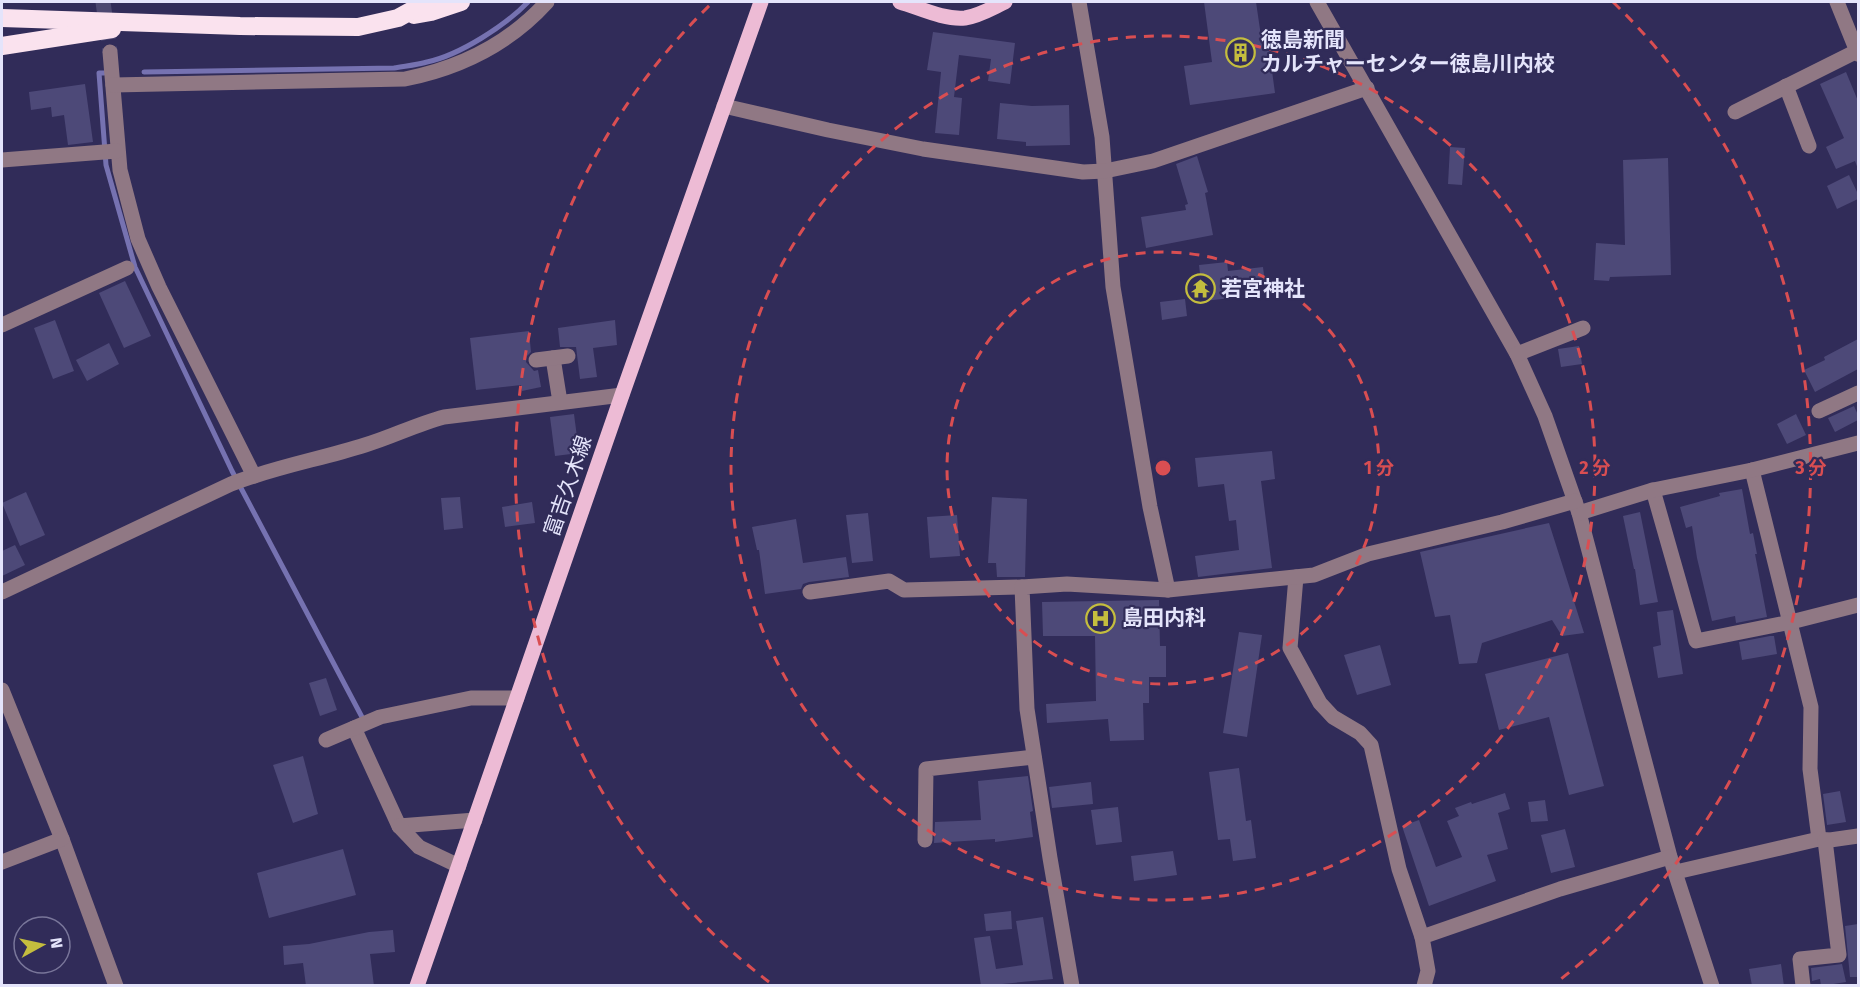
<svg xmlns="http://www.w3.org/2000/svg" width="1860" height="987" font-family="'Fira Sans','Noto Sans JP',sans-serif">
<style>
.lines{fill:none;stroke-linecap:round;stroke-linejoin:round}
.stream{stroke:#7672b1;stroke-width:5}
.building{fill:#4d4978}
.minor-tunnel{stroke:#4c4871;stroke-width:15;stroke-dasharray:15 8;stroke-linecap:butt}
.minor{stroke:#907884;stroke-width:15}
.major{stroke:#edbbd5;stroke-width:15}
.highway{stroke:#fae2ee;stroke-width:18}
.ring{fill:none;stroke:#d94e52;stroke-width:3;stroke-dasharray:10 8}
.labels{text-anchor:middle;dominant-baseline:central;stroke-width:4.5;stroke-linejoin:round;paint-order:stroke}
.poi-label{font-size:21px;font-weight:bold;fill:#e4e4fb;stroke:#312c59;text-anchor:start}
.street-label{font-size:21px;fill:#e4e4fb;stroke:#312c59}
.centre{fill:#d94e52;stroke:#312c59;stroke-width:3}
.ring-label{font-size:18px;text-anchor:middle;font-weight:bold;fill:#d94e52;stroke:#312c59;stroke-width:4.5;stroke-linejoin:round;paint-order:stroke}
</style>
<rect width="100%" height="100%" fill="#312c59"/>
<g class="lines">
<g class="stream">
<path d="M144,72L394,68C405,66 417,65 427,62C460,55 506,25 528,2"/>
<path d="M104,73H99L106,165L135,267L232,471L363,719"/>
</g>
</g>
<g class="building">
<path d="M1204,2H1256L1262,43L1268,42L1275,93L1190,105L1184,66L1212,62Z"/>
<path d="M933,32L1015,43L1010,84L988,81L991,59L959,55L954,97L962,98L959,135L935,133L941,72L927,70Z"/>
<path d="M1846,72L1858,101V169L1855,161L1836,169L1826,147L1844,138L1820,84Z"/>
<path d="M85,84L93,142L68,145L64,115L52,117L51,107L31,110L29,92Z"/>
<path d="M1000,103L1032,106L1069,105L1070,145L1026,146V142L997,139Z"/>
<path d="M1450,147L1465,148L1462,185L1448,184Z"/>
<path d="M1197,156L1208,192L1205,193L1213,235L1146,248L1141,217L1186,210L1185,205L1188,204L1176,164Z"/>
<path d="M1668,158L1671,275L1610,277L1609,281L1594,280L1596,243L1625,245L1623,160Z"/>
<path d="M1849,175L1858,194V199L1837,209L1827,186Z"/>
<path d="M1227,262L1228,271L1263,267L1265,283L1231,287L1232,298L1203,301L1199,265Z"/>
<path d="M125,281L151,336L124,348L99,293Z"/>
<path d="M1185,299L1187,316L1162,320L1160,302Z"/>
<path d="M55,320L74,371L53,379L34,328Z"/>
<path d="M615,320L617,345L593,348L597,377L580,379L576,347H560L558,328Z"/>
<path d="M529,331L531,352L527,356L526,362L534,371L538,370L541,387L522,391L521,385L476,390L470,338Z"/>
<path d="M1858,339V369L1815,392L1804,370L1825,360L1824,357Z"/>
<path d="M109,343L119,364L87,381L76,360Z"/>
<path d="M1579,346L1582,364L1561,367L1558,349Z"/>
<path d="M1854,406L1858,415V420L1835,432L1828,418Z"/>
<path d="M574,414L579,453L555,456L550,417Z"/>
<path d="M1796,414L1806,435L1787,444L1777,424Z"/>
<path d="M1272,451L1275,479L1261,481L1272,568L1198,577L1195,556L1239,550L1236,520L1229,521L1224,484L1198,487L1195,458Z"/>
<path d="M1742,489L1750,534L1753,533L1757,554H1755L1767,617L1736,623L1735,616L1712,621L1697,558L1692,526L1686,528L1680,507L1720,496L1719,493Z"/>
<path d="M26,492L45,535L20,546L2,503Z"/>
<path d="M460,497L463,528L444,530L441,498Z"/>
<path d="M992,497L1027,499L1025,577H997L996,563H988Z"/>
<path d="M532,502L535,523L505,527L502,507Z"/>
<path d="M1640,512L1658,602L1640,605L1635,569H1634L1623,516Z"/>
<path d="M868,513L873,561L852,563L846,515Z"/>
<path d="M957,515L960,556L930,558L927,517Z"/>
<path d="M796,519L803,563L846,557L849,577L809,582L803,584L801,589L765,594L759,550H757L752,527Z"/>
<path d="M1549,523L1584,633L1562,636L1552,620L1482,643L1477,663L1459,664L1450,615L1435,617L1420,552Z"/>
<path d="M15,545L25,565L2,576V551Z"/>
<path d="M1159,600L1160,646H1166V677H1149V703H1143L1144,740L1110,741L1108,719L1047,723L1046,704L1096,701L1095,636H1043L1042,602Z"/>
<path d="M1673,610L1683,674L1658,678L1653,647L1661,645L1657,612Z"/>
<path d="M1239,632L1262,635L1247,737L1223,733Z"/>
<path d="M1770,636H1774L1777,654L1742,660L1739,642Z"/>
<path d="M1380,645L1391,685L1357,695L1344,655Z"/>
<path d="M1568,653L1604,786L1569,795L1549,717L1499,730L1485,674Z"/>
<path d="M326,678L337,710L320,716L309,683Z"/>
<path d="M303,756L318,814L293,823L273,765Z"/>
<path d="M1239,768L1246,821L1251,820L1256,858L1233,861L1230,839L1218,840L1209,772Z"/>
<path d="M1028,776L1033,811L1030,812L1033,837L995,842V839L934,843L935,822L981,820L978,781Z"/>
<path d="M1091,782L1093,804L1052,808L1049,787Z"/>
<path d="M1840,791L1846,822L1827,825L1823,794Z"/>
<path d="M1505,793L1510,809L1498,813L1508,849L1487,855L1496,881L1429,906L1402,826L1419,820L1436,867L1462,857L1447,821L1459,816L1455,808L1471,802L1472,804Z"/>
<path d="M1545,800L1548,821L1531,822L1528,802Z"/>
<path d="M1118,807L1122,842L1096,845L1091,810Z"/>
<path d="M1565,829L1575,867L1551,873L1541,835Z"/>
<path d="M343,849L356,895L269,918L257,873Z"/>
<path d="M1173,851L1177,875L1134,881L1131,856Z"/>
<path d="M1011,911L1012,929L986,931L984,914Z"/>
<path d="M1043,917L1053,979L981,986L974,938L990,936L996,969L1023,965L1016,921Z"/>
<path d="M1858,924V977H1850L1845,926Z"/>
<path d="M393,930L395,952L370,954L374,986H306L303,963L284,965L283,946L309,944L369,932Z"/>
<path d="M1781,964L1784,986H1752L1749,969Z"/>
<path d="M1842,964L1846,982L1821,986L1820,979L1812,981L1811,968Z"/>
</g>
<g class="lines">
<path class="minor-tunnel" d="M103,2L110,52"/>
<g class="minor">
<path d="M1079,2L1102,137L1113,287L1150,507L1168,590"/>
<path d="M1317,2L1517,354L1545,416L1579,513L1670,857L1712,986"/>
<path d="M1837,2L1858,54"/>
<path d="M110,52L120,170L138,239L159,287L254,476"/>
<path d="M113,85L405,79C460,68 509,44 547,2"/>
<path d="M1786,86L1809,146"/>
<path d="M724,106L828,130L923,149L1083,172L1105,171L1153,161L1367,88"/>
<path d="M1735,112L1857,51"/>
<path d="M2,160L117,151"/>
<path d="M2,325L127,268"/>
<path d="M1517,354L1583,328"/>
<path d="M553,358L560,402"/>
<path d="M536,360L568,356"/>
<path d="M1819,411L1858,393"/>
<path d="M1752,470L1811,707L1810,769L1819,839L1830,840L1858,836"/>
<path d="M1653,490L1696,641L1791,622L1858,605"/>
<path d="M1579,513L1653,490L1752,470L1858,443"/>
<path d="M1296,577L1290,648L1320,703L1333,717L1360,733L1371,745L1399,869L1422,937"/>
<path d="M2,592L231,484C275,467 321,459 365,445C392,437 417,424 444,417L622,395"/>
<path d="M810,592L889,581L904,590L1022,587"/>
<path d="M2,690L62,839L116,986"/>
<path d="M354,728L399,826L475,820"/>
<path d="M326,740L380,717L471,698H517"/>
<path d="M399,826L419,847L459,866"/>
<path d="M925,840L926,769L1034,757"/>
<path d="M2,862L62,839"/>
<path d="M1676,872L1819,839"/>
<path d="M1072,986L1050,858L1027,709L1022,587L1067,584L1168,590L1314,575L1368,554L1502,522L1575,501"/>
<path d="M1424,986L1428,971L1422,937L1560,889L1670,857"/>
<path d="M1803,986L1800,959L1839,955L1825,840"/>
</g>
<g class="major">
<path d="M900,2C920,8 944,20 965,18C979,16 992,8 1005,2"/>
<path d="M417,986L622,395L761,2"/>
</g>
<g class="highway">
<path d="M414,15L431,12L461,2"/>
<path d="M2,18L240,26L358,27L398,18L427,2"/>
<path d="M2,46L112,29"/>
</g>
</g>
<g class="ring">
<circle cx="1163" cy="468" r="216"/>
<circle cx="1163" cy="468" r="432"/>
<path d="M769 982A648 648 0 0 1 713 2M1613 2A648 648 0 0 1 1557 982"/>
</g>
<defs>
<symbol id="building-ring" viewBox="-11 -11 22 22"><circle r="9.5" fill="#312c59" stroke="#c4bd3e" stroke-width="1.5"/><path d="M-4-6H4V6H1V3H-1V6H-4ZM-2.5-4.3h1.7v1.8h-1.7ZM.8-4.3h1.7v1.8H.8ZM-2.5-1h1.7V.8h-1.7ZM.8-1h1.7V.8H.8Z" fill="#c4bd3e"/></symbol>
<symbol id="temple-ring" viewBox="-11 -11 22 22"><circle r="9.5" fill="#312c59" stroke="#c4bd3e" stroke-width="1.5"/><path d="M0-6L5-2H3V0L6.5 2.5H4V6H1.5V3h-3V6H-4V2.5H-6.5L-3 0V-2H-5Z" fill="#c4bd3e"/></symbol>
<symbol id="hospital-ring" viewBox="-11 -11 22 22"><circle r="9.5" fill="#312c59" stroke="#c4bd3e" stroke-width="1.5"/><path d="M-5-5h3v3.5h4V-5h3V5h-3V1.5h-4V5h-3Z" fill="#c4bd3e"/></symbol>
</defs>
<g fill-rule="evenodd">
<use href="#building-ring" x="1224" y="36" width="33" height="33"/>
<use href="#temple-ring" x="1184" y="272" width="33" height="33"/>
<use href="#hospital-ring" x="1084" y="602" width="33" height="33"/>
</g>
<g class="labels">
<g class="poi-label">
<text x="1261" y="40">徳島新聞<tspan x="1261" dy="24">カルチャーセンター徳島川内校</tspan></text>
<text x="1221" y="289">若宮神社</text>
<text x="1122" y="618">島田内科</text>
</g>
<g class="street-label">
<text transform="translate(568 486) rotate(-71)">富吉久木線</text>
</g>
</g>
<circle cx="1163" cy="468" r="9" class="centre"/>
<g class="ring-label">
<text x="1379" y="474">1 分</text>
<text x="1595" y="474">2 分</text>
<text x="1811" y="474">3 分</text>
</g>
<rect width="1860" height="987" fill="none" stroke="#e4e4fb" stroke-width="6"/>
<g transform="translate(42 945) rotate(82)"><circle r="28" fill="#312c59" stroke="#79769a" stroke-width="1.5"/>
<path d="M0-4.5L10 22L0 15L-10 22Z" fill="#c4bd3e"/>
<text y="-9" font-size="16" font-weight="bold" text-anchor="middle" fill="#e4e4fb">N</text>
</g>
</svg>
